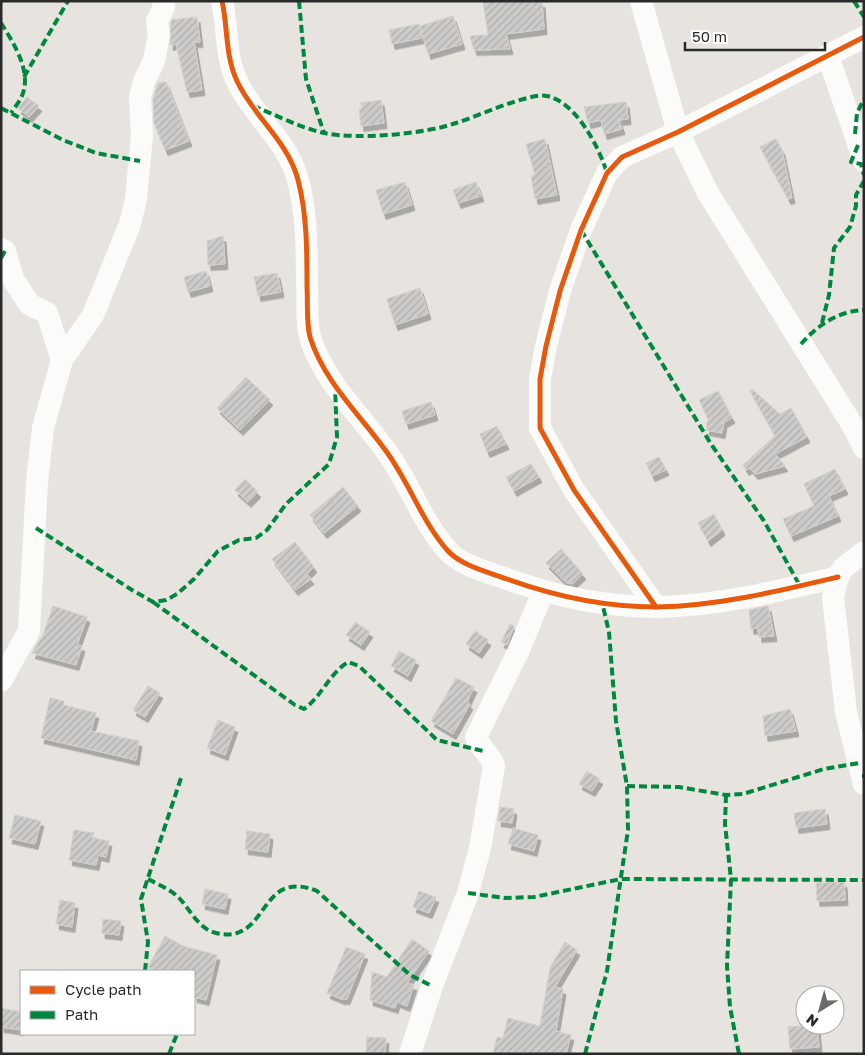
<svg xmlns="http://www.w3.org/2000/svg" width="865" height="1055" font-family="'Golos Text',sans-serif">
<style>
.building{fill:url(#building-hatch);stroke:#d2d0cc;filter:url(#shadow)}
.lines{fill:none;stroke-linecap:round;stroke-linejoin:round}
.minor{stroke:#fbfbfa;stroke-width:22}
.quiet{stroke:#00873e;stroke-width:4;stroke-dasharray:8 4;stroke-linecap:butt}
.cycleway-casing{stroke:#fff;stroke-width:8}
.cycleway{stroke:#e8590c;stroke-width:5}
</style>
<defs>
<pattern id="building-hatch" width="6" height="6" patternUnits="userSpaceOnUse" patternTransform="scale(1.25)"><rect width="6" height="6" fill="#ceccc9"/><path d="M-1 1l2-2M0 6l6-6M5 7l2-2" fill="none" stroke="#b1afad"/></pattern>
<filter id="shadow"><feDropShadow dx="3" dy="5.5" stdDeviation="0" flood-color="#0004"/></filter>
</defs>
<rect width="100%" height="100%" fill="#e7e4e0"/>
<g class="building">
<path d="M483,1L542,2L544,29L506,34L510,49L474,50L470,36L488,35Z"/>
<path d="M453,16L462,44L428,54L420,26Z"/>
<path d="M197,17L200,42H194L202,90L187,92L176,44L170,45L171,23L172,20Z"/>
<path d="M419,24L422,38L392,44L389,30Z"/>
<path d="M166,82L189,141L165,150L154,123L153,99L158,83Z"/>
<path d="M27,97L39,106L29,117L18,108Z"/>
<path d="M381,100L384,123L361,126L359,109H362L361,103Z"/>
<path d="M626,102L628,119L619,120L622,129L604,134L601,120L588,123L584,107Z"/>
<path d="M545,139L557,195L535,199L531,176L535,175L526,144Z"/>
<path d="M776,139L782,150L792,198L788,199L760,147Z"/>
<path d="M405,182L412,205L383,214L376,190Z"/>
<path d="M476,182L481,196L458,203L453,190Z"/>
<path d="M223,236L225,264L208,265L207,241Z"/>
<path d="M206,271L210,286L188,292L184,277Z"/>
<path d="M277,273L281,292L258,296L254,277Z"/>
<path d="M420,288L428,314L395,325L387,299Z"/>
<path d="M246,377L270,400L240,430L217,408Z"/>
<path d="M752,389L780,414L791,408L807,437L775,454L785,466L755,474L750,468L746,470L743,465L775,436L750,391Z"/>
<path d="M718,391L732,418L724,422L722,433L706,430L708,419L699,400Z"/>
<path d="M431,402L435,415L406,424L402,411Z"/>
<path d="M497,426L506,444L487,452L480,434Z"/>
<path d="M659,457L666,470L652,476L646,463Z"/>
<path d="M531,464L539,477L514,491L506,477Z"/>
<path d="M835,469L845,489L829,496L838,516L791,536L783,519L814,506L804,484Z"/>
<path d="M245,479L258,492L248,502L235,490Z"/>
<path d="M343,487L358,506L324,533L310,515Z"/>
<path d="M714,514L722,530L708,541L698,523Z"/>
<path d="M295,542L314,567L307,574L311,579L295,590L272,559Z"/>
<path d="M561,549L583,574L572,584L565,582L546,563Z"/>
<path d="M53,606L87,617L77,645L82,646L76,665L32,653L43,635Z"/>
<path d="M768,606L774,636L759,637L758,628L751,629L749,610Z"/>
<path d="M355,622L370,632L361,645L346,635Z"/>
<path d="M510,624L514,626L507,645L501,642Z"/>
<path d="M475,631L488,640L479,653L466,644Z"/>
<path d="M399,651L416,660L408,676L391,666Z"/>
<path d="M456,678L474,687L467,702L470,704L453,734L431,721Z"/>
<path d="M148,686L160,693L145,717L133,710Z"/>
<path d="M50,698L64,701L63,705L96,713L91,731L139,741L136,760L41,738Z"/>
<path d="M790,709L796,731L765,736L763,716Z"/>
<path d="M218,720L235,727L225,755L207,748Z"/>
<path d="M587,771L600,779L592,791L579,784Z"/>
<path d="M500,807L514,809L512,823L498,821Z"/>
<path d="M825,809L827,824L796,828L794,813Z"/>
<path d="M15,815L41,821L35,844L9,838Z"/>
<path d="M513,828L538,835L534,851L508,844Z"/>
<path d="M74,830L94,833L92,838L109,841L106,857L98,855L96,865L69,860Z"/>
<path d="M247,831L270,834L268,852L245,849Z"/>
<path d="M844,882L845,900L817,901L816,883Z"/>
<path d="M205,889L228,894L225,909L202,904Z"/>
<path d="M419,891L436,897L429,913L413,907Z"/>
<path d="M60,900L75,903L72,927L56,924Z"/>
<path d="M103,919L121,921L119,935L102,933Z"/>
<path d="M165,936L183,946L217,955L206,1000L194,997V971H156L148,967Z"/>
<path d="M412,939L429,951L407,983L414,985L407,1006L397,1002L395,1008L370,1000L372,972L387,977Z"/>
<path d="M565,942L577,950L555,987L563,989L556,1031L571,1035L566,1054H493L497,1037L503,1038L508,1018L540,1026L550,968Z"/>
<path d="M346,947L365,954L347,999H341L327,993Z"/>
<path d="M1,1008L21,1012V1030L1,1027Z"/>
<path d="M817,1025L819,1047L790,1049L788,1027Z"/>
<path d="M367,1037L386,1038L385,1054L366,1053Z"/>
</g>
<g class="lines">
<g class="minor">
<path d="M222,1C228,27 225,56 237,81C253,116 288,141 298,180C307,214 307,251 307,286C308,302 306,322 310,337C323,380 360,415 386,451C409,482 422,522 448,551C462,566 488,572 507,579C554,596 607,607 657,607C717,606 779,591 838,577"/>
<path d="M641,1L678,132L708,193L853,426L864,448"/>
<path d="M828,56L864,161"/>
<path d="M1,249L5,251L13,279L29,304L47,313L62,360"/>
<path d="M864,552L843,568L838,577L833,597L846,712L864,784"/>
<path d="M656,607L574,490L540,428V379L546,346L560,291L581,230L607,173L622,157L678,132L864,37"/>
<path d="M1,681L29,631L37,482L43,428L62,360L93,315L130,224L136,199L142,136L140,98L144,81L154,61L159,35L157,21L164,7L163,1"/>
<path d="M410,1054L432,986L468,893L480,848L494,766C491,755 481,749 476,737L518,652L543,592"/>
</g>
<g class="quiet">
<path d="M299,1L306,79L324,133"/>
<path d="M854,1L864,17"/>
<path d="M1,23C13,42 31,70 23,93C21,100 15,107 11,113"/>
<path d="M24,77L68,1"/>
<path d="M253,106C276,115 301,128 324,133C357,140 425,134 456,123C476,117 530,92 547,96C576,102 599,147 607,173"/>
<path d="M1,108L63,140L96,153L140,161"/>
<path d="M855,134L857,113L864,99"/>
<path d="M858,145L851,162L861,164L864,175"/>
<path d="M581,230L711,444L764,521L800,586"/>
<path d="M1,258L5,251"/>
<path d="M822,323L829,295L834,248L850,227L856,206V195L864,181"/>
<path d="M801,344C818,325 838,311 864,310"/>
<path d="M36,528L132,590L153,602L166,600L177,594L194,579L218,551L239,540L256,538L267,530L286,504L329,464L337,437L335,387"/>
<path d="M153,602L295,705L304,709C322,696 329,674 348,662L359,666L437,740L483,751"/>
<path d="M862,776H864"/>
<path d="M627,786L679,787L726,795L743,794L824,769L859,763"/>
<path d="M726,795L725,824L731,879L727,966L730,1007L739,1054"/>
<path d="M148,879C159,885 172,890 180,899C191,911 199,929 216,933C270,946 257,867 317,891L410,975L432,986"/>
<path d="M468,893L505,898L534,897L621,879L864,880"/>
<path d="M145,971L148,942L141,899L182,775"/>
<path d="M169,1054L177,1034"/>
<path d="M585,1054L607,971L628,830L627,786L616,721L609,632L602,602"/>
</g>
<defs>
<g id="cycleway">
<path d="M222,1C228,27 225,56 237,81C253,116 288,141 298,180C307,214 307,251 307,286C308,302 306,322 310,337C323,380 360,415 386,451C409,482 422,522 448,551C462,566 488,572 507,579C554,596 607,607 657,607C717,606 779,591 838,577"/>
<path d="M656,607L574,490L540,428V379L546,346L560,291L581,230L607,173L622,157L678,132L864,37"/>
</g>
</defs>
<use href="#cycleway" class="cycleway-casing"/>
<use href="#cycleway" class="cycleway"/>
</g>
<rect width="865" height="1055" fill="none" stroke="#2a2a2a" stroke-width="5"/>
<rect x="20" y="970" width="175" height="65" fill="#ffffff" stroke="#aaaaaa"/>
<rect x="30" y="986" width="25" height="8" fill="#e8590c" stroke="#aaaaaa"/>
<text x="65" y="995" font-size="15" fill="#2a2a2a">Cycle path</text>
<rect x="30" y="1011" width="25" height="8" fill="#00873e" stroke="#aaaaaa"/>
<text x="65" y="1020" font-size="15" fill="#2a2a2a">Path</text>
<g transform="translate(820 1010) rotate(217)"><circle r="24" fill="#ffffff" stroke="#aaaaaa"/>
<path d="M0-4L9 19L0 12L-9 19Z" fill="#6c6b6a"/>
<text y="-8" font-size="14" font-weight="bold" text-anchor="middle" fill="#2a2a2a">N</text>
</g>
<path d="M685 42v8h140v-8" fill="none" stroke="#2a2a2a" stroke-width="2.5"/>
<text x="692" y="42" font-size="15" fill="#2a2a2a" stroke="#ffffff" stroke-width="4" paint-order="stroke">50 m</text>
</svg>
